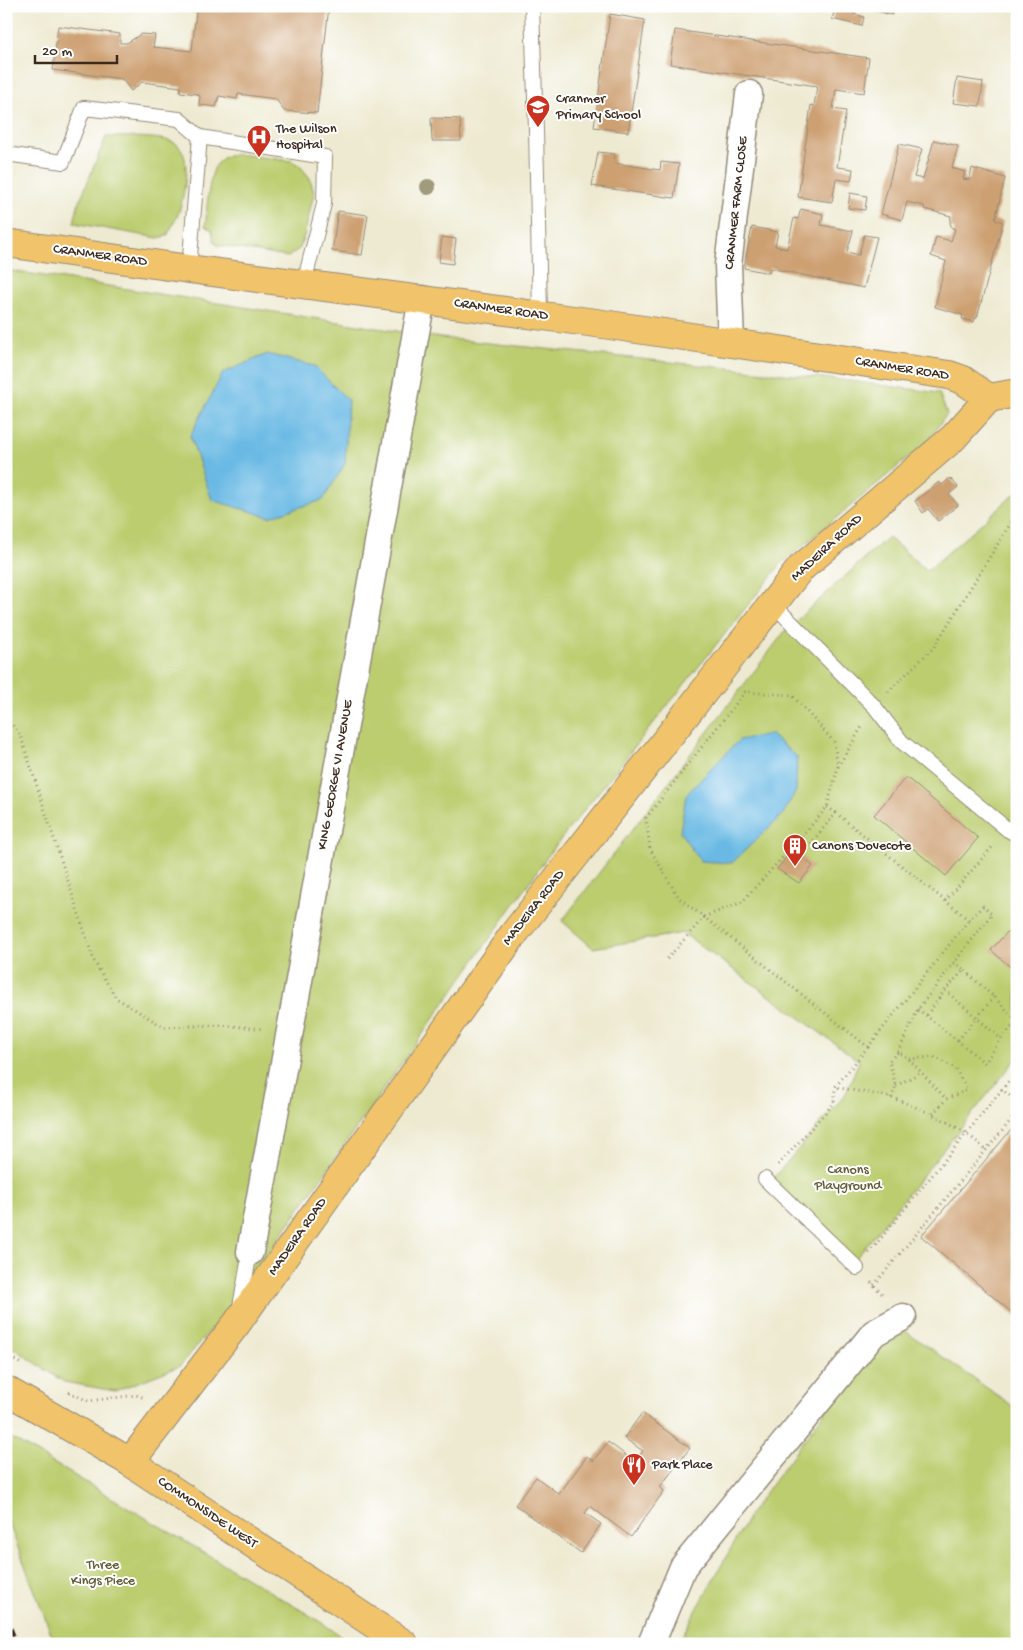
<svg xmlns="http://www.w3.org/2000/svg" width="1023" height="1650" font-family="'Gochi Hand',sans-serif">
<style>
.green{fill:#bccd70;stroke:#7c7c47}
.water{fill:#69b9e4;stroke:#527281}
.building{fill:#cda072}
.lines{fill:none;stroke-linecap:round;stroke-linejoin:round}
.service-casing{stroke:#948a78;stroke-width:16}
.minor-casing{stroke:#948a78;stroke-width:29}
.primary-casing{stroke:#948a78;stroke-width:30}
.path{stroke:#948a78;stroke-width:3;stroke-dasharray:1 4;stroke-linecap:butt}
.service{stroke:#fff;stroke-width:14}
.minor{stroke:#fff;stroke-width:26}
.primary{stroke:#f1c36a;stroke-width:28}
.rail{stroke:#3b2a1e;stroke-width:4;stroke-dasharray:8 4;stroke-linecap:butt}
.tree{fill:#a19b7d}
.labels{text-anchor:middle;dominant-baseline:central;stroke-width:4;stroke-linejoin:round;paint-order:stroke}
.poi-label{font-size:14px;fill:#3b2a1e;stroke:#fff;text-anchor:start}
.street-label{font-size:14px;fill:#3b2a1e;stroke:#fff}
.park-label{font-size:14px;fill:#625b37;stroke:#fff}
</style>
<rect width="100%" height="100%" fill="#fff"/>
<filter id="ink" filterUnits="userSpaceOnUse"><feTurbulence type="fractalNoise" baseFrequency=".02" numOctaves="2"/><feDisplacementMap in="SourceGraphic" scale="10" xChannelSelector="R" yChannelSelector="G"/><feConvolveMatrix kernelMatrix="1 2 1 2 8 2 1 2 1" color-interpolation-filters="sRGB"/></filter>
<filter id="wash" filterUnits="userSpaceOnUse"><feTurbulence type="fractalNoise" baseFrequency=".0096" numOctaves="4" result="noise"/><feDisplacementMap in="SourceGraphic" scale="20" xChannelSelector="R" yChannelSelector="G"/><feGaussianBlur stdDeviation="1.12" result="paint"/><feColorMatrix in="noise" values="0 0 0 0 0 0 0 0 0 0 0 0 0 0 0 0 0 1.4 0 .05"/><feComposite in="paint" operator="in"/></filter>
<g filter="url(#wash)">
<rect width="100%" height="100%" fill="#eeead2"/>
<g class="green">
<path d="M106,137C122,137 162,136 175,143C192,152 185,189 181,204C179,215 172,226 167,236L158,238L74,223L78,205Z"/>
<path d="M237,154L292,161L300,166L310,178L314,193L305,233L300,248L288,257L217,245L214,241L212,230L205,226C208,209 207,174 219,161C224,156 230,155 237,154Z"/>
<path d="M6,270L441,338L850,381L939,393L947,414L927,442L780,565L552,850L234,1302L180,1366L115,1391L64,1382L6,1343Z"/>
<path d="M1017,492V1058L852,1263L769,1183L845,1095L859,1061L683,933L593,948L562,921L786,630L888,537L927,571Z"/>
<path d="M891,1321L1017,1409V1644H681V1638L750,1514Z"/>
<path d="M6,1435L316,1619L353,1644H55L6,1516Z"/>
</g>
<g class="water">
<path d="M267,354L314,366L348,400L345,464L323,500L269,517L212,500L190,436L223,373Z"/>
<path d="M770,734L797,757L796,791L783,814L732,863L700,861L680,832L686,795L739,740Z"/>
</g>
<g id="blocks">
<g class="building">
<path d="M161,6H329L317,113L284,111L276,99L238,94L237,99L219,96L216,107L199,105L200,96L198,95V94L180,92L181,87L142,82L131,91L122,79L53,70L58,26L120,34V43H127L141,34L155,35L153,47L192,51L196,12Z"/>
<path d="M836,6H856L854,14L864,17L862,26L832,19Z"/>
<path d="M857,6H894L892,15Z"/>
<path d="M610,14L645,20L628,132L594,127Z"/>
<path d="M675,30L869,58L864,93L836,89L833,109L846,111L837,167L853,169L851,181L836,179L832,202L798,197L811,105L814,106L817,86L670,64Z"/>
<path d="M957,78L983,82L980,106L953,103Z"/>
<path d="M431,118L460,119L461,141H432Z"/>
<path d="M934,140L958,146L952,168L965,172L963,179L969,180L972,168L1005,178L995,220L1003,222L977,318H975L974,322L962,319L963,315L935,307L946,261L931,256L936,237L951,241L955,229L952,228L950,223L951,216L924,209V206L907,202L902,220L881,214L899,144L922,149L914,177L923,179Z"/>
<path d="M598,152L615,154L614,163L660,170L661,162L679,164L674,198L592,186Z"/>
<path d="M850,193L867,196L865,210L848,208Z"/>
<path d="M801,209L823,214L821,225L853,231L847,252L859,255L864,235L877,237L864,288L770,268L769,273L744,268L752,227L778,232L775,246L787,249L794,218L798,219Z"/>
<path d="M338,211L368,215L362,255L332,251Z"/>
<path d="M442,237L456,239L453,264L439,262Z"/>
<path d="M950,478L958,487L949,494L958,505L938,521L928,509L923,513L915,501L939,482L942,485Z"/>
<path d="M906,777L978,838L946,876L874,815Z"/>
<path d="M793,849L813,866L799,883L777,869Z"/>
<path d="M1017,921V973L991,950Z"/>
<path d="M1017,1123V1317L921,1236Z"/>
<path d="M642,1413L690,1448L660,1487L664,1491L631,1537L590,1506L585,1513L601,1524L581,1553L515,1505L536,1477L559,1494L587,1456L593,1461L608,1442L635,1462L643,1451L624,1438Z"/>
</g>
</g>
</g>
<g filter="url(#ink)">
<use href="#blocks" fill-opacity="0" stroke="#948a78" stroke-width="1"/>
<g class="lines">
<defs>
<g id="service">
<path d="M532,6L536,130L540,315"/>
<path d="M6,154L63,162L84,108L179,119L200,137"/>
<path d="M189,269L200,137L325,157L324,204L304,283"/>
<path d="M773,604L874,706L902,742L1008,830L1017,835"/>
<path d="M765,1179L857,1268"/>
<path d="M240,1307L250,1252"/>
</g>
<g id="minor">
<path d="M731,342L728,265L749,94"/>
<path d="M250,1252L422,299"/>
<path d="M651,1644L683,1567L874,1333L903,1317"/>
</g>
<g id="primary">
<path d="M6,243L189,269L596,323L949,375L963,380L989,398"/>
<path d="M989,398L1017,393"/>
<path d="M6,1390L130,1462L404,1644"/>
<path d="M130,1462L237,1323L513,935L800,569L953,438L989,398"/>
</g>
</defs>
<use href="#service" class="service-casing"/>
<use href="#minor" class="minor-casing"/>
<use href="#primary" class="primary-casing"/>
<g class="path">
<path d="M888,692L934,647L1014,518L1017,517"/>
<path d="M6,718L20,734L94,961L116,998L164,1027L220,1025L264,1029"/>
<path d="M838,767L834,742L792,695L745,692L646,818L650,849L679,898L704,917L742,902L817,819L827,807L838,767L863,725"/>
<path d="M827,807L836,813"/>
<path d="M807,848L836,813L969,920L983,906L992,914L918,1009L898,1052"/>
<path d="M945,901L994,845"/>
<path d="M667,959L704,917L868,1047L969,920"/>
<path d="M954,962L964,970"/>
<path d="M945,990L1001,1039"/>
<path d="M918,1009L985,1063L1001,1039L1017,1021L994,997L964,970L945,990L927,1015"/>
<path d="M958,1040L994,997"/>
<path d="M868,1047L835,1087C853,1091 874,1093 892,1098C916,1106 972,1130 985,1151"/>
<path d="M909,1059L946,1099"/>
<path d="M896,1086L921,1072"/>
<path d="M1001,1089L1017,1101"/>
<path d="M891,1098L896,1086L889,1061L898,1052L909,1059L934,1057L955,1068L967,1090L946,1099L932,1115"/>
<path d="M778,1165L834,1103L835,1087"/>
<path d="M869,1253L1017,1071"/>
<path d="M871,1282L884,1296"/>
<path d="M874,1285L1017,1113"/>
<path d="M6,1355L21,1364"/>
<path d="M69,1392L88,1401L136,1395L145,1398"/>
</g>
<use href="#service" class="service"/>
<use href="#minor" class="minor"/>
<use href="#primary" class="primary"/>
<path class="rail" d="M6,1617L17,1644"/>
</g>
<circle class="tree" cx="428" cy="187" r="8"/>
</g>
<defs>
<symbol id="school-pin" viewBox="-11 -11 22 30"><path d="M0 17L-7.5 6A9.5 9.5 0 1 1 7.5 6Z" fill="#c8321e" stroke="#fff"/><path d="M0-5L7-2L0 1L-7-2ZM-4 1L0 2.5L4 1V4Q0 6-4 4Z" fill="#fff"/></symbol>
<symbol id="hospital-pin" viewBox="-11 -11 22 30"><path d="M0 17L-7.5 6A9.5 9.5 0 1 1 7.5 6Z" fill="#c8321e" stroke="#fff"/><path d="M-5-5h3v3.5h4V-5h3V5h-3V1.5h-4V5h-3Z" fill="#fff"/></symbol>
<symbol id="building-pin" viewBox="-11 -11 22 30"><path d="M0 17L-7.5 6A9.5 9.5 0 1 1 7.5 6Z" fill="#c8321e" stroke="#fff"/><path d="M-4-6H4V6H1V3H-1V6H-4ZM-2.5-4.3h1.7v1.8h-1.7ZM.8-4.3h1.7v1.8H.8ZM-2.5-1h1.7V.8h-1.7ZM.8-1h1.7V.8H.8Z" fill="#fff"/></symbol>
<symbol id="restaurant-pin" viewBox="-11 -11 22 30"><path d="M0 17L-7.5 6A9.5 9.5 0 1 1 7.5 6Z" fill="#c8321e" stroke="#fff"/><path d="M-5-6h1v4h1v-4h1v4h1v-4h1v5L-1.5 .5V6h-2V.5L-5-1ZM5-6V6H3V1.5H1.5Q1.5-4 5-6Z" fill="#fff"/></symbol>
</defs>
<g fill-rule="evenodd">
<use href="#school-pin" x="524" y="93" width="28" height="38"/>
<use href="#hospital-pin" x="245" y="123" width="28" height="38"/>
<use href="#building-pin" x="781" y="832" width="28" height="38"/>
<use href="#restaurant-pin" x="620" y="1451" width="28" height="38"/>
</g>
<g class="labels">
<g class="poi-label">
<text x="556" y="99">Cranmer<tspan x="556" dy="16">Primary School</tspan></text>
<text x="276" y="129">The Wilson<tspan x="276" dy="16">Hospital</tspan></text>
<text x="812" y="846">Canons Dovecote</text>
<text x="652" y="1465">Park Place</text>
</g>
<g class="street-label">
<text transform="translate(737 203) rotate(-84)">CRANMER FARM CLOSE</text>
<text transform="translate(100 256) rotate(8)">CRANMER ROAD</text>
<text transform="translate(501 310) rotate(8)">CRANMER ROAD</text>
<text transform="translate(902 369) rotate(9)">CRANMER ROAD</text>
<text transform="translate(827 548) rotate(-43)">MADEIRA ROAD</text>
<text transform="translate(336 775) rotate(-80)">KING GEORGE VI AVENUE</text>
<text transform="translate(534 908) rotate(-52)">MADEIRA ROAD</text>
<text transform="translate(298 1237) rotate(-55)">MADEIRA ROAD</text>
<text transform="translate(207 1513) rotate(34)">COMMONSIDE WEST</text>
</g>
<g class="park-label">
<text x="848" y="1170">Canons<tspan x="848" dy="16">Playground</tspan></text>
<text x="103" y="1565">Three<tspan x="103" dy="16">Kings Piece</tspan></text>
</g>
</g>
<rect width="1023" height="1650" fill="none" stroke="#fff" stroke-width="25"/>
<path d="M35 55v8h82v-8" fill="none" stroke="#3b2a1e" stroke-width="2.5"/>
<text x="42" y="55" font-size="15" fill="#3b2a1e" stroke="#ffffff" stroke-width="4" paint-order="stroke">20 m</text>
</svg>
